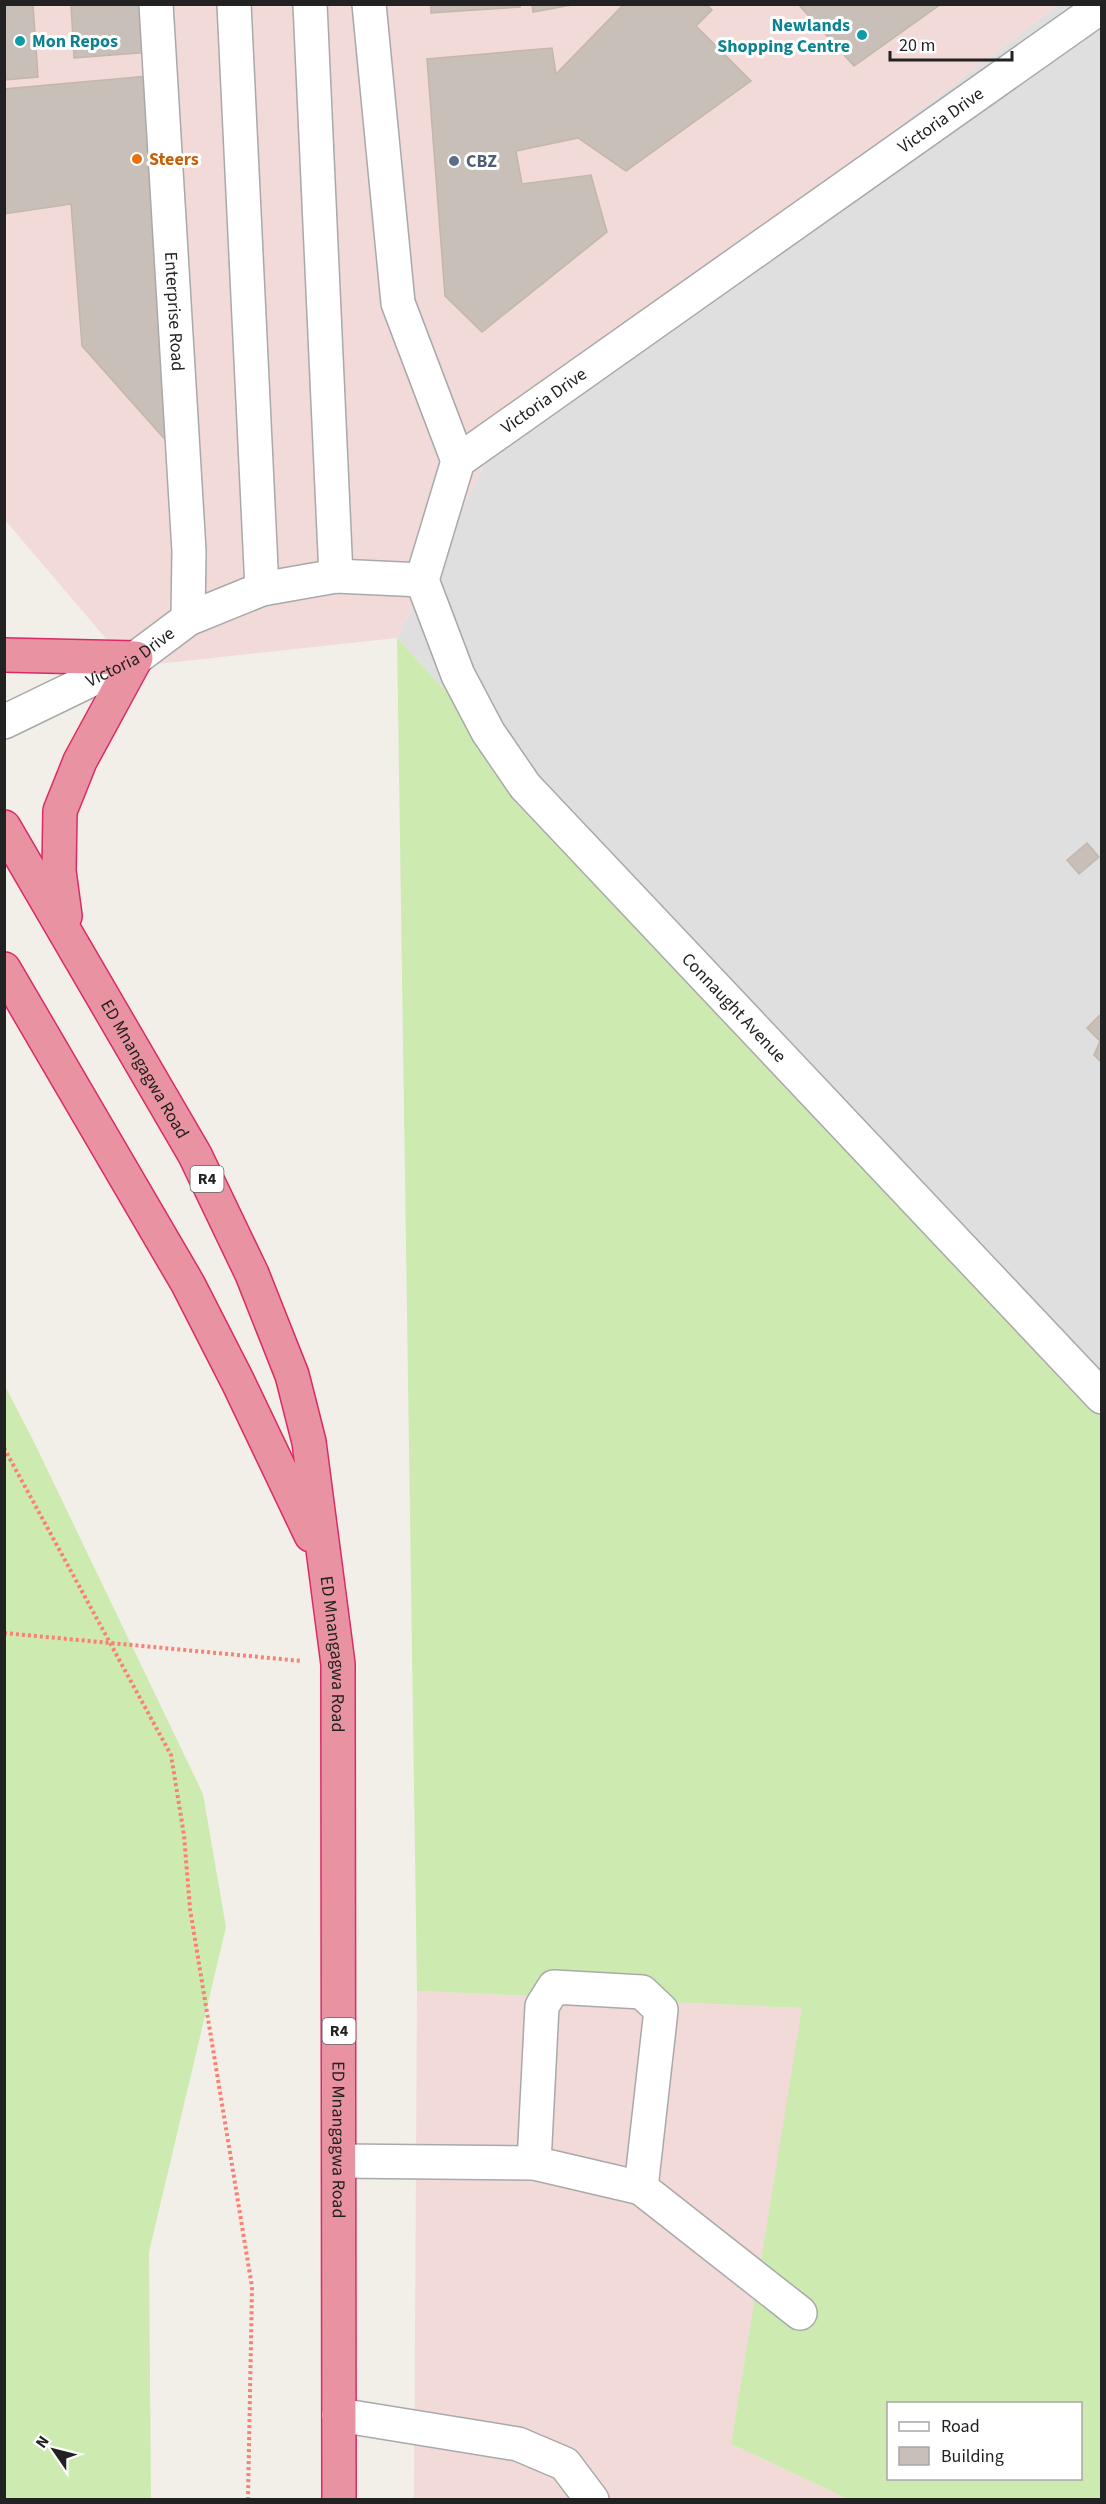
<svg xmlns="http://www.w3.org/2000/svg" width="1106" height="2504" font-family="'Source Sans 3',sans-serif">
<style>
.residential{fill:#e0dfdf}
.commercial{fill:#f2dad9}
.grass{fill:#cdebb0;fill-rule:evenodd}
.building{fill:#c7bfb8;stroke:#c4b6ab;stroke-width:1.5}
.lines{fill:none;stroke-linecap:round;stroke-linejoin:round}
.minor-casing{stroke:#a9a9a9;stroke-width:36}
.highway-casing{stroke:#dc2a67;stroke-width:36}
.path{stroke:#fa8072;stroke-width:4;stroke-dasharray:3 3;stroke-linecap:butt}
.minor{stroke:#fff;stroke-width:33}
.highway{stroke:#e892a2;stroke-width:33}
.culture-dot{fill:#0f9aa8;stroke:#fff;stroke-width:2}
.food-dot{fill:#e8710a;stroke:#fff;stroke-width:2}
.service-dot{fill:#5c6f8a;stroke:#fff;stroke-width:2}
.labels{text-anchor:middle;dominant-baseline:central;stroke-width:6;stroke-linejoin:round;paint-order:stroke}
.shield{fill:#fff;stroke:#646464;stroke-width:1.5}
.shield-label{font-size:16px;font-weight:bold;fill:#222}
.culture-label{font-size:18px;font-weight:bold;fill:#0d838f;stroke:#fff;text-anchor:end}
.street-label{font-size:18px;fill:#222;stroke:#fff}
.food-label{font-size:18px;font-weight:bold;fill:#c56008;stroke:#fff;text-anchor:start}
.service-label{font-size:18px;font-weight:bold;fill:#4e5e75;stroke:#fff;text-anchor:start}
</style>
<rect width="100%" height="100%" fill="#f2efe9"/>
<path class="residential" d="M1058,5H1101V1404L397,638L502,429Z"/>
<g class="commercial">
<path d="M4,5H1058L502,429L397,638L130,667L5,520Z"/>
<path d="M417,1991L803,2008L731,2444L848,2499L414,2500Z"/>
</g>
<g class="grass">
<path d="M397,638L1101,1404V2499H848L731,2444L802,2008L417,1991ZM888,2404H1080V2478H888Z"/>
<path d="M5,1386L33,1440L203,1794L226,1927L149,2252L151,2499H5Z"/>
</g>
<g class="building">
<path d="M4,4H33L38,77L4,80Z"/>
<path d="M71,4H148L151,52L74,58Z"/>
<path d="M431,4H520V7L431,13Z"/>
<path d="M532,4H577L533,12Z"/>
<path d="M624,4H706L712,10L696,26L751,81L626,171L578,138L516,151L522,184L591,175L607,232L482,332L445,296L427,59L552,48L556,74Z"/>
<path d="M798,4H941L854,66Z"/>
<path d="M148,76L177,453L82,346L71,204L4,214V89Z"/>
<path d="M1087,843L1099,857L1079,874L1067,860Z"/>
<path d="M1102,1013V1063L1094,1055L1100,1041L1087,1028Z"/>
</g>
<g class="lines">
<defs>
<g id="minor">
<path id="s1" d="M156,4L189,551L188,619"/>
<path d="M234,4L262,589"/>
<path d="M310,4L336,576"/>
<path d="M369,4L398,303L458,461"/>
<path id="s2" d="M422,580L458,675L488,732L525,786L1102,1397"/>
<path id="s3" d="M4,722L136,658L188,619L262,589L336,576L422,580L458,461L1102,6"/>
<path d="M339,2161L534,2163L641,2188L800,2313"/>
<path d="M534,2163L542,2006L554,1987L642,1992L661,2010L641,2188"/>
<path d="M339,2415L518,2444L565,2464L592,2500"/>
</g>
<g id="highway">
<path d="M4,655L136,658L80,761L60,811L59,871L65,916"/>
<path id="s4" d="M4,827L195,1155L252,1274L292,1375L309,1442L338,1664L339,2500"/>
<path d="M4,969L188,1284L238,1382L311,1535"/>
</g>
</defs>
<use href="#minor" class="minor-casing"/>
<use href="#highway" class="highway-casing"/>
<g class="path">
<path d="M4,1448L171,1755L184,1835L190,1909L252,2287L248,2500"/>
<path d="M4,1633L302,1661"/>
</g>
<use href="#minor" class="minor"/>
<use href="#highway" class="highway"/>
</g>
<g class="culture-dot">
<circle cx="862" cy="35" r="6"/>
<circle cx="20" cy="41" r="6"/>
</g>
<circle class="food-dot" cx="137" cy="159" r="6"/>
<circle class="service-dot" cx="454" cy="161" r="6"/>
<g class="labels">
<g class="shield">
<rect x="190.5" y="1166" width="33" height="26" rx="4.5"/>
<rect x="322.5" y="2018" width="33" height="26" rx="4.5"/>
</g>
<g class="shield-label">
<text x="207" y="1179">R4</text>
<text x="339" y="2031">R4</text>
</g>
<g class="culture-label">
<text x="850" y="25">Newlands<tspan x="850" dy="21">Shopping Centre</tspan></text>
<text x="32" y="41" text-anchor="start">Mon Repos</text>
</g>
<g class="street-label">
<text stroke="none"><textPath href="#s3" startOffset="1168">Victoria Drive</textPath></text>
<text stroke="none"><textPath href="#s1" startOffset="308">Enterprise Road</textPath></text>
<text stroke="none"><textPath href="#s3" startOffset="682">Victoria Drive</textPath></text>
<text stroke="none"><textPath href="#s3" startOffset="142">Victoria Drive</textPath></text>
<text stroke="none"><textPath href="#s2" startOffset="536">Connaught Avenue</textPath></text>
<text stroke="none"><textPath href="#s4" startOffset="280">ED Mnangagwa Road</textPath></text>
<text stroke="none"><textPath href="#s4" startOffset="903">ED Mnangagwa Road</textPath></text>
<text stroke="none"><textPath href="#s4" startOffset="1389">ED Mnangagwa Road</textPath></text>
</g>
<g class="food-label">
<text x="149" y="159">Steers</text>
</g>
<g class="service-label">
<text x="466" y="161">CBZ</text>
</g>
</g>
<rect width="1106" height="2504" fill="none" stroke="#222222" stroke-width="12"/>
<rect x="887" y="2402" width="195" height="78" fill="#ffffff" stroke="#a7a7a7" stroke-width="1.5"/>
<rect x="899" y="2422" width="30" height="9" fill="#ffffff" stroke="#a7a7a7" stroke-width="1.5"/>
<text x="941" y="2432" font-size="18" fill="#222222">Road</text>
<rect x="899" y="2447" width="30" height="18" fill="#c7bfb8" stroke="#a7a7a7" stroke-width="1.5"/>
<text x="941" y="2462" font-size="18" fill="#222222">Building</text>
<g transform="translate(54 2450) rotate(305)" stroke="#ffffff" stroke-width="4.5" paint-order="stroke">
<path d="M0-4.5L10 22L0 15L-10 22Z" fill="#222222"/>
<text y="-9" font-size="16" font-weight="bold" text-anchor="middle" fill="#222222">N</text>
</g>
<path d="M890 51v9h122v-9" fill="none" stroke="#222222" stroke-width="3"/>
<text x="899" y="51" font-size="18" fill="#222222" stroke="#ffffff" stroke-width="4.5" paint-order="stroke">20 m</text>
</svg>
